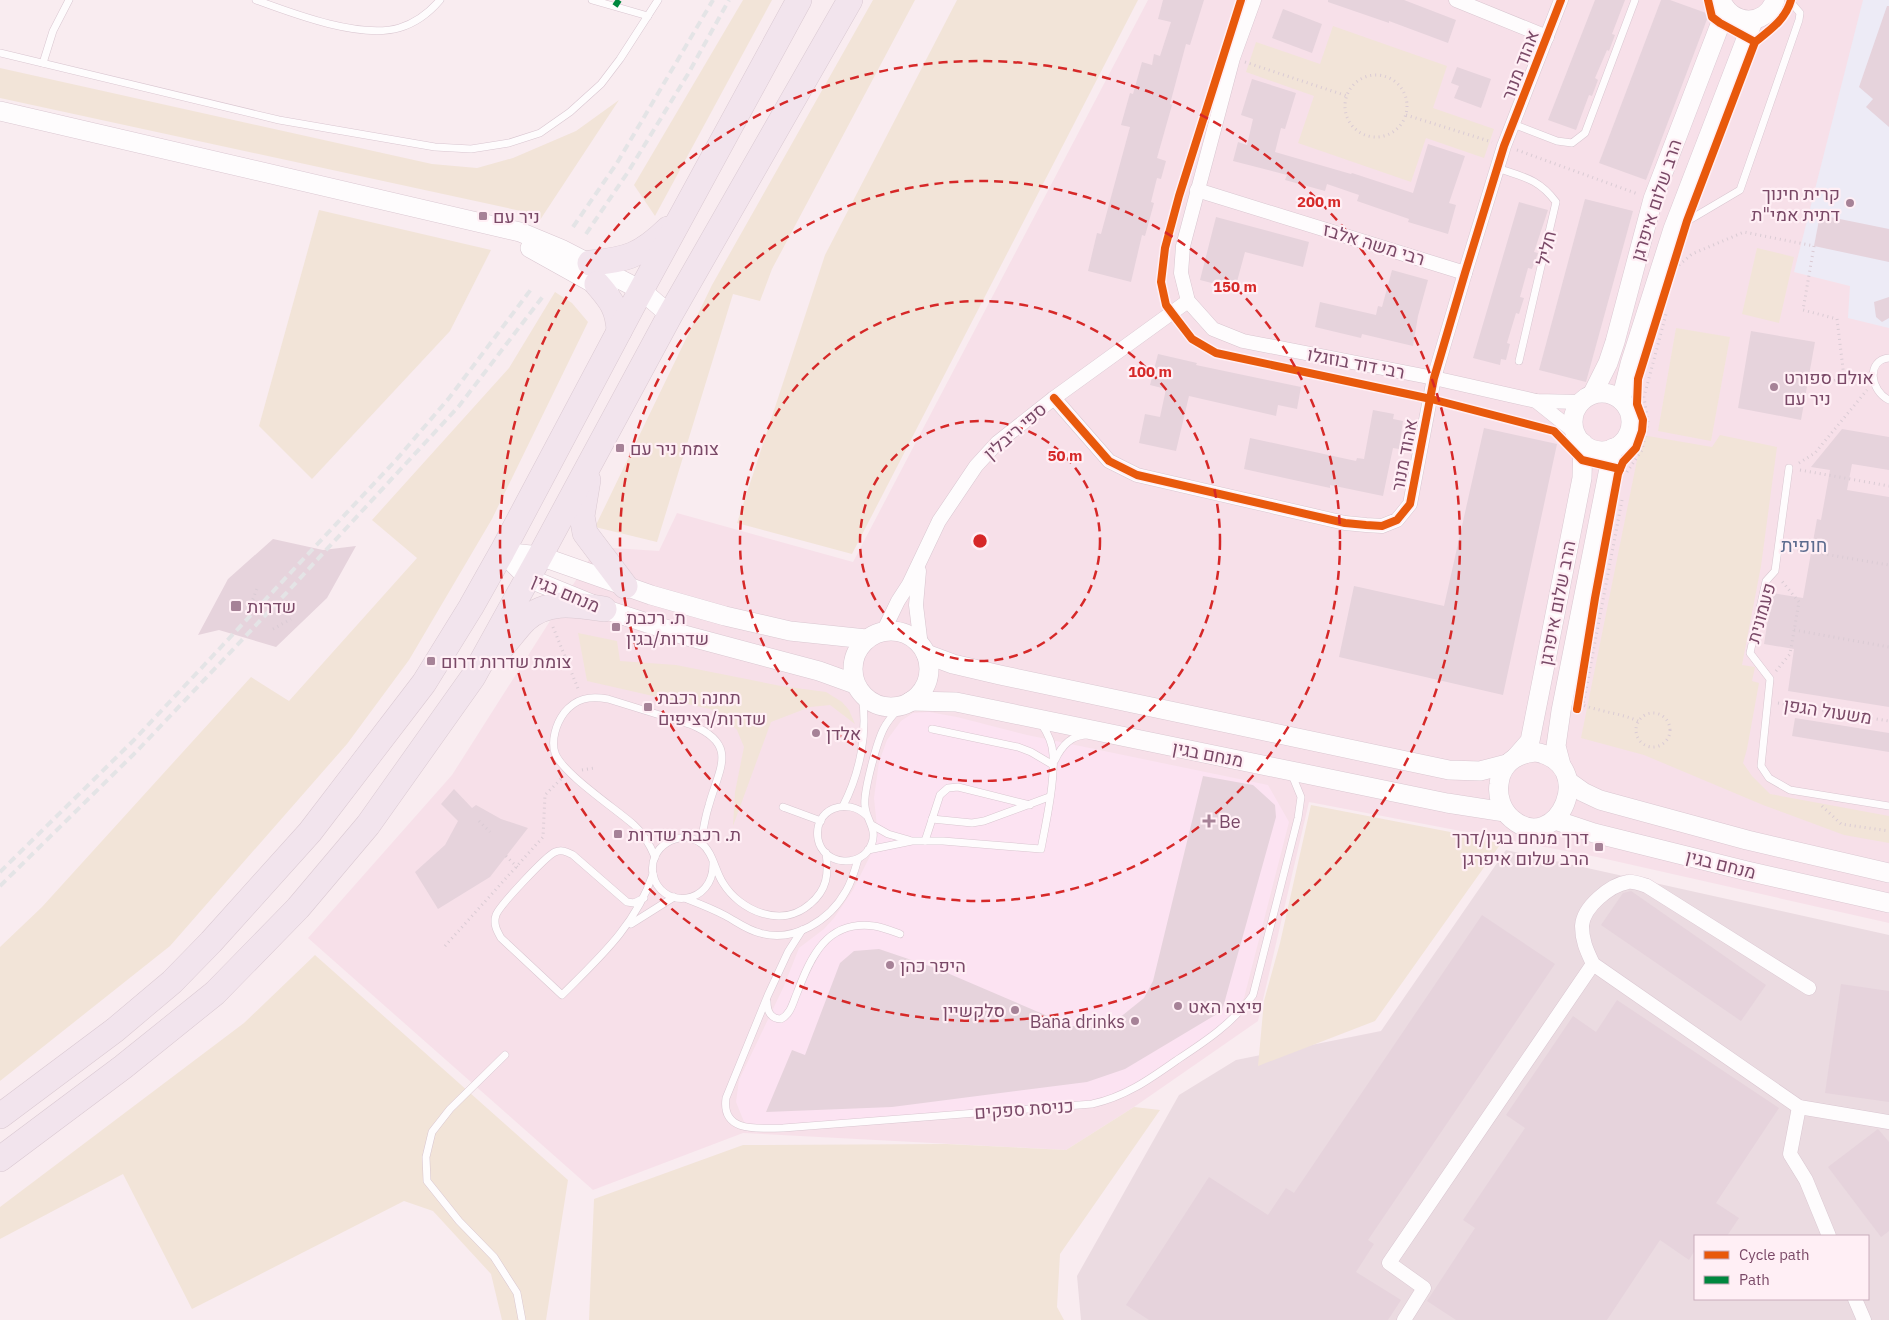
<svg xmlns="http://www.w3.org/2000/svg" width="1889" height="1320" font-family="'IBM Plex Sans',Heebo,sans-serif">
<style>
.residential{fill:#f7e0e9}
.commercial{fill:#fce3f2}
.industrial{fill:#ebdbe1;fill-rule:evenodd}
.education{fill:#edebf6}
.green{fill:#f2e4d8}
.building{fill:#e6d3dc}
.lines{fill:none;stroke-linecap:round;stroke-linejoin:round}
.lane-casing{stroke:#d9c6d0;stroke-width:8}
.street-casing{stroke:#d9c6d0;stroke-width:15}
.secondary-casing{stroke:#dac7d1;stroke-width:20}
.highway-casing{stroke:#dac9d2;stroke-width:26}
.path{stroke:#dacbd4;stroke-width:3;stroke-dasharray:1 4;stroke-linecap:butt}
.lane{stroke:#fefcfd;stroke-width:7}
.street{stroke:#fefcfd;stroke-width:14}
.secondary{stroke:#fefcfd;stroke-width:19}
.highway{stroke:#f2e4ed;stroke-width:25}
.rail{stroke:#e4e4e6;stroke-width:4;stroke-dasharray:8 5;stroke-linecap:butt}
.quiet{stroke:#00873e;stroke-width:6;stroke-dasharray:12 6;stroke-linecap:butt}
.cycleway-casing{stroke:#ffeff5;stroke-width:11}
.cycleway{stroke:#e8590c;stroke-width:8}
.ring{fill:none;stroke:#d62828;stroke-width:2.5;stroke-dasharray:9 6}
.poi-dot{fill:#a68297;stroke:#ffeff5;stroke-width:2}
.labels{text-anchor:middle;dominant-baseline:central;stroke-width:4.5;stroke-linejoin:round;paint-order:stroke}
.street-label{font-size:18px;fill:#7a4967;stroke:#ffeff5}
.poi-label{font-size:18px;fill:#7a4967;stroke:#ffeff5;text-anchor:start}
.neighbourhood-label{font-size:19px;fill:#5d6c8f;stroke:#ffeff5}
.centre{fill:#d62828;stroke:#ffeff5;stroke-width:2.5}
.ring-label{font-size:15px;text-anchor:middle;font-weight:bold;fill:#d62828;stroke:#ffeff5;stroke-width:4.5;stroke-linejoin:round;paint-order:stroke}
</style>
<rect width="100%" height="100%" fill="#f9ecf0"/>
<path class="residential" d="M1148,0H1889V923L1597,857L1309,802L1258,1021L1134,1107L1066,1150L743,1133L593,1190L308,938L452,775L597,547L659,551L677,513L853,562Z"/>
<path class="commercial" d="M929,712L957,717L1027,735L1268,785L1289,822L1244,998L1228,1020L1203,1041L1129,1091L1108,1101L747,1129L736,1102L739,1080L784,986L799,948L824,929L834,918L853,890L870,856L877,827L874,798L879,762L887,740L901,721L913,713Z"/>
<path class="industrial" d="M1506,850L1889,935V1320H1081L1077,1276L1179,1095L1236,1060L1381,1031ZM1695,1236H1868V1299H1695Z"/>
<path class="education" d="M1863,0H1889V328L1848,318L1850,286L1794,272Z"/>
<g class="green">
<path d="M743,0H772L655,216L634,185Z"/>
<path d="M873,0H915L772,269L760,301L733,294L657,542L595,527L712,285Z"/>
<path d="M957,0H1138L852,554L737,523L825,255Z"/>
<path d="M1333,26L1447,66L1433,108L1494,129L1484,158L1426,138L1411,182L1298,143L1314,96L1246,72L1256,42L1320,64Z"/>
<path d="M0,68L432,164L477,168L513,158L576,131L619,100L540,220L521,211L0,98Z"/>
<path d="M319,210L491,250L450,331L312,479L259,426Z"/>
<path d="M1757,248L1794,257L1779,323L1742,314Z"/>
<path d="M555,292L572,303L588,322L492,519L409,660L347,744L170,946L0,1081V947L42,907L251,677L289,701L417,558L372,520L509,368Z"/>
<path d="M1676,328L1730,337L1711,441L1658,431Z"/>
<path d="M1642,435L1712,447L1720,435L1777,447L1761,566L1742,665L1755,667L1752,681L1759,683L1747,749L1743,763L1752,776L1770,794L1889,816V843L1844,835L1763,805L1644,755L1581,738Z"/>
<path d="M578,633L617,641L620,661L676,665L781,686L826,692L842,702L849,710L855,724L830,705L810,707L771,722L733,826L735,792L744,747L737,730L724,717L710,709L587,681Z"/>
<path d="M1311,805L1502,842L1375,1021L1258,1066L1264,1001L1280,943Z"/>
<path d="M315,955L568,1180L546,1320H502L491,1274L433,1211L404,1201L192,1309L123,1174L0,1239V1207L244,1023Z"/>
<path d="M1134,1107L1160,1110L1060,1254L1057,1307L1064,1320H589L594,1199L743,1145L946,1144L1066,1150Z"/>
</g>
<g class="building">
<path d="M1163,0H1204L1190,45L1186,44L1170,104L1172,105L1157,158L1166,161L1161,179L1157,178L1151,202L1154,203L1145,236L1142,235L1131,282L1088,271L1097,233L1101,234L1130,127L1121,125L1130,93L1133,94L1142,62L1152,65L1154,54L1160,56L1171,22L1158,19Z"/>
<path d="M1328,0H1404L1456,20L1448,43L1389,21V23L1328,2Z"/>
<path d="M1595,0H1625L1612,34L1615,35L1609,51L1607,50L1595,78L1598,80L1592,96L1589,95L1576,130L1548,120Z"/>
<path d="M1661,0H1670L1709,14L1646,180L1599,163Z"/>
<path d="M1887,6H1889V127L1866,107L1873,99L1859,87Z"/>
<path d="M1283,9L1322,24L1312,53L1272,38Z"/>
<path d="M1457,67L1491,79L1481,108L1454,98L1459,86L1451,83Z"/>
<path d="M1252,79L1296,93L1285,129L1281,128L1275,152L1351,174L1352,173L1413,193L1428,144L1465,156L1449,203L1456,205L1448,234L1408,222L1409,219L1357,201L1359,195L1327,184L1325,191L1285,180L1287,175L1233,161L1238,142L1247,145L1253,119L1241,115Z"/>
<path d="M1585,199L1633,211L1586,382L1539,370Z"/>
<path d="M1519,202L1548,210L1534,252L1538,253L1532,269L1528,268L1520,297L1524,298L1519,314L1516,313L1507,343L1510,344L1506,360L1501,359L1500,365L1473,358Z"/>
<path d="M1820,215L1889,229V262L1814,246Z"/>
<path d="M1216,217L1309,242L1303,267L1245,252L1235,289L1200,280Z"/>
<path d="M1392,270L1428,280L1418,316L1413,346L1362,334L1361,338L1315,327L1320,302L1376,315L1378,306L1382,307Z"/>
<path d="M1889,297V318L1882,322L1876,317L1874,302Z"/>
<path d="M1751,331L1815,342L1801,420L1738,408Z"/>
<path d="M1158,354L1197,363L1196,365L1301,387L1297,409L1278,405L1276,416L1189,396L1176,451L1139,443L1145,414L1160,417L1166,389L1150,385Z"/>
<path d="M1373,410L1394,414L1393,419L1403,421L1399,449L1393,448L1383,496L1330,485V488L1244,469L1250,438L1356,461L1357,458L1364,459Z"/>
<path d="M1484,428L1557,444L1503,695L1339,657L1354,586L1444,606Z"/>
<path d="M1842,429L1889,437V470L1852,464L1847,490L1889,497V707L1788,691L1794,649L1764,644L1772,593L1803,598L1817,519L1821,520L1830,470L1811,467Z"/>
<path d="M273,539L323,550L356,546L327,598L276,647L219,630L198,635L228,579Z"/>
<path d="M1795,718L1889,733V752L1792,736Z"/>
<path d="M1203,776L1253,785L1275,805L1276,817L1222,1011L1125,1069L1087,1082L892,1107L766,1112L792,1050L805,1055L840,963L854,951L879,949L938,969L1071,1026L1099,1027L1118,1019L1144,998L1153,981Z"/>
<path d="M454,789L472,808L476,805L501,819L528,828L490,877L438,909L415,872L445,845L458,821L441,804Z"/>
<path d="M1631,891L1766,985L1741,1021L1601,925L1623,893Z"/>
<path d="M1482,915L1555,964L1368,1240L1374,1244L1356,1272L1401,1300L1388,1320H1149L1126,1305L1209,1177L1268,1215L1286,1188L1294,1193Z"/>
<path d="M1841,984L1889,991V1102L1825,1093Z"/>
<path d="M1617,1000L1779,1108L1716,1203L1739,1218L1727,1236H1695V1250L1689,1260L1660,1240L1607,1320H1456L1427,1301L1475,1228L1463,1220L1525,1128L1506,1115L1573,1016L1596,1032Z"/>
<path d="M1878,1129L1889,1142V1231L1881,1237L1828,1167Z"/>
</g>
<g class="lines">
<defs>
<g id="lane">
<path d="M256,0C294,14 360,39 399,28C416,23 429,13 440,0"/>
<path d="M592,0L648,16"/>
<path d="M0,53L279,120L435,147L471,149L509,143L540,133L570,112L601,84L620,59L658,0"/>
<path d="M43,63L53,31L69,0"/>
<path d="M1513,124L1557,141L1572,143L1585,133L1635,0"/>
<path d="M1497,168C1524,177 1539,179 1556,202L1519,361"/>
<path d="M1679,226L1740,190L1799,20L1800,13L1789,0"/>
<path d="M1889,358C1866,360 1870,391 1889,400"/>
<path d="M1789,468L1775,571L1766,581L1750,653L1770,679L1761,766L1769,778L1790,790L1889,806"/>
<path d="M932,729L1018,747L1031,752L1053,765"/>
<path d="M1055,760C1061,747 1071,736 1085,735"/>
<path d="M843,806C860,773 868,733 862,695"/>
<path d="M783,807L821,821"/>
<path d="M867,816C847,796 813,809 818,839C823,866 863,869 872,843C877,828 866,820 865,806C863,793 877,741 884,728C888,720 894,714 900,707"/>
<path d="M932,819L972,823L984,821L1049,797"/>
<path d="M872,825L888,834L909,840"/>
<path d="M925,841L940,795L948,788L958,787L1030,805"/>
<path d="M868,850L912,841H943L1041,849C1046,823 1055,781 1053,755C1053,744 1047,732 1041,723"/>
<path d="M655,857C650,845 644,834 634,825C616,809 562,773 555,753C551,740 556,724 564,713C576,698 589,696 608,699L692,725C739,745 719,768 709,805C705,817 703,830 701,843"/>
<path d="M713,863C714,906 660,910 653,874C648,847 679,828 701,843C713,852 715,871 723,883C740,911 782,929 810,904C827,890 829,874 826,853"/>
<path d="M644,898L634,903L627,902L573,855C567,852 562,849 555,852C546,856 499,906 496,915C493,924 497,931 501,938L562,995C599,958 636,925 653,874"/>
<path d="M687,899C700,904 713,909 726,916C737,922 747,930 760,933C794,943 830,920 846,891C852,881 855,870 858,859"/>
<path d="M631,924L674,897"/>
<path d="M802,930L788,952L768,995L726,1098C721,1134 760,1128 783,1128L1092,1104C1125,1097 1150,1079 1177,1060C1206,1041 1233,1023 1253,995L1298,818L1301,797L1292,775"/>
<path d="M767,1002C767,1011 771,1019 781,1019C791,1014 793,1002 797,993C811,956 827,920 874,926C882,927 892,931 900,934"/>
<path d="M505,1055L450,1109L432,1132L426,1157L427,1181L459,1221L494,1257L517,1293L522,1320"/>
</g>
<g id="street">
<path d="M1254,0L1233,58L1183,246L1181,273L1188,301L1213,329L1243,341L1434,378L1536,401L1581,402"/>
<path d="M1456,0L1547,37"/>
<path d="M1197,190L1465,273"/>
<path d="M1054,398L1109,461L1137,475L1345,523L1366,525L1382,526L1397,520L1410,504L1434,378L1465,273L1504,146L1561,0"/>
<path d="M1536,401L1576,433"/>
<path d="M919,571L916,605L921,646"/>
<path d="M883,632L898,601L909,584L939,521L976,466L997,443L1054,398L1188,301"/>
<path d="M1809,988L1647,886C1641,884 1633,881 1628,882C1610,885 1583,907 1582,926C1582,941 1587,951 1593,964L1799,1107L1889,1122"/>
<path d="M1799,1107L1790,1154L1806,1180L1829,1236"/>
<path d="M1855,1299L1864,1320"/>
<path d="M1404,1320L1424,1288L1389,1263L1593,964"/>
</g>
<g id="secondary">
<path d="M1721,0C1731,26 1766,27 1775,0"/>
<path d="M0,111L520,232L561,249L641,290L670,315"/>
<path d="M530,248L609,292"/>
<path d="M1593,393L1608,363L1615,342L1653,199L1726,9"/>
<circle cx="1602" cy="422" r="29"/>
<path d="M1621,400L1630,364L1673,229L1753,21"/>
<path d="M502,552L528,578L604,609L684,635L819,671L855,684"/>
<path d="M502,552L540,556L651,595L725,616L790,631L866,639"/>
<circle cx="891" cy="669" r="38"/>
<path d="M926,654L953,664L1000,675L1449,770L1480,771L1507,764"/>
<path d="M911,701L956,702L1447,803L1505,812"/>
<path d="M1535,752C1600,763 1557,857 1512,819C1502,811 1497,796 1499,784C1501,764 1516,754 1535,752Z"/>
<path d="M1516,757L1530,741L1582,478L1583,443"/>
<path d="M1561,765L1556,746L1561,711L1613,448"/>
<path d="M1569,782L1583,792L1600,800L1747,840L1889,873"/>
<path d="M1555,820L1594,833L1747,871L1889,903"/>
</g>
<g id="highway">
<path d="M590,263C627,260 641,255 668,229"/>
<path d="M597,284C611,300 618,309 619,331"/>
<path d="M588,480L582,516L585,533L625,586"/>
<path d="M502,647C510,638 517,628 525,620C548,599 576,605 604,609"/>
<path d="M0,1116L115,1030L172,982L211,942L310,832L424,683L471,607L502,552L632,307L799,0"/>
<path d="M0,1159L123,1067L215,993L298,908L368,825L473,677L540,556L670,315L850,0"/>
</g>
</defs>
<use href="#lane" class="lane-casing"/>
<use href="#street" class="street-casing"/>
<use href="#secondary" class="secondary-casing"/>
<use href="#highway" class="highway-casing"/>
<g class="path">
<path d="M1245,62L1347,96"/>
<circle cx="1376" cy="106" r="31"/>
<path d="M1406,115L1492,142"/>
<path d="M1517,150L1638,194"/>
<path d="M1679,265L1692,254L1744,232L1814,246L1803,310L1837,319L1844,377"/>
<path d="M1825,384L1844,377L1858,379L1863,385"/>
<path d="M1799,463L1815,453L1867,390"/>
<path d="M1800,470L1889,486"/>
<path d="M1627,472L1642,450L1648,423L1644,397L1666,314"/>
<path d="M1622,500L1583,705C1601,712 1620,713 1638,721"/>
<path d="M1788,548L1889,565"/>
<path d="M251,604L258,586"/>
<path d="M553,627L579,691"/>
<path d="M273,629L291,619"/>
<path d="M1794,630L1889,647"/>
<path d="M1776,671L1790,654L1799,602L1781,580"/>
<path d="M1778,703L1889,721"/>
<circle cx="1653" cy="730" r="17"/>
<path d="M582,770L594,768"/>
<path d="M1822,806L1841,824L1889,831"/>
<path d="M479,821L490,832"/>
<path d="M506,856L518,868"/>
<path d="M445,946L543,837L545,795L562,778"/>
</g>
<use href="#lane" class="lane"/>
<use href="#street" class="street"/>
<use href="#secondary" class="secondary"/>
<use href="#highway" class="highway"/>
<g class="rail">
<path d="M573,227L617,163L713,0"/>
<path d="M586,234L628,172L688,74L729,0"/>
<path d="M0,872L134,740L396,460L449,398L532,288"/>
<path d="M0,886L137,751L291,588L459,406L544,295"/>
</g>
<path class="quiet" d="M615,6L619,0"/>
<defs>
<g id="cycleway">
<path d="M1241,0L1179,196L1165,248L1161,282L1166,305L1172,313L1192,339L1216,353L1431,399L1554,431L1582,460L1620,469"/>
<path d="M1708,0L1712,17L1720,23L1755,42"/>
<path d="M1054,398L1109,461L1137,475L1345,523L1366,525L1382,526L1397,520L1410,504L1434,378L1465,273L1504,146L1561,0"/>
<path d="M1577,709L1595,598L1618,474L1623,462L1636,448L1642,431L1643,420L1637,404L1638,379L1687,221L1755,42C1770,30 1786,19 1791,0"/>
</g>
</defs>
<use href="#cycleway" class="cycleway-casing"/>
<use href="#cycleway" class="cycleway"/>
</g>
<g class="ring">
<circle cx="980" cy="541" r="120"/>
<circle cx="980" cy="541" r="240"/>
<circle cx="980" cy="541" r="360"/>
<circle cx="980" cy="541" r="480"/>
</g>
<g class="poi-dot">
<circle cx="1850" cy="203" r="5"/>
<rect x="478" y="211" width="10" height="10" rx="2.5"/>
<circle cx="1774" cy="387" r="5"/>
<rect x="615" y="443" width="10" height="10" rx="2.5"/>
<rect x="230" y="600" width="12" height="12" rx="2.5"/>
<rect x="611" y="622" width="10" height="10" rx="2.5"/>
<rect x="426" y="656" width="10" height="10" rx="2.5"/>
<rect x="643" y="702" width="10" height="10" rx="2.5"/>
<circle cx="816" cy="733" r="5"/>
<path d="M1206.5 813.5h5v5h5v5h-5v5h-5v-5h-5v-5h5z"/>
<rect x="613" y="829" width="10" height="10" rx="2.5"/>
<rect x="1594" y="842" width="10" height="10" rx="2.5"/>
<circle cx="890" cy="965" r="5"/>
<circle cx="1178" cy="1006" r="5"/>
<circle cx="1015" cy="1010" r="5"/>
<circle cx="1135" cy="1021" r="5"/>
</g>
<g class="labels">
<g class="street-label">
<text transform="translate(1520 65) rotate(-69)">אהוד מנור</text>
<text transform="translate(1656 200) rotate(-72)">הרב שלום איפרגן</text>
<text transform="translate(1374 244) rotate(17)">רבי משה אלבז</text>
<text transform="translate(1546 248) rotate(-77)">חליל</text>
<text transform="translate(1356 363) rotate(11)">רבי דוד בוזגלו</text>
<text transform="translate(1015 431) rotate(-41)">ספי ריבלין</text>
<text transform="translate(1404 455) rotate(-79)">אהוד מנור</text>
<text transform="translate(566 593) rotate(23)">מנחם בגין</text>
<text transform="translate(1557 603) rotate(-79)">הרב שלום איפרגן</text>
<text transform="translate(1761 613) rotate(-74)">פעמונית</text>
<text transform="translate(1828 711) rotate(9)">משעול הגפן</text>
<text transform="translate(1208 754) rotate(11)">מנחם בגין</text>
<text transform="translate(1721 864) rotate(14)">מנחם בגין</text>
<text transform="translate(1024 1109) rotate(-4)">כניסת ספקים</text>
</g>
<g class="poi-label">
<text x="1840" y="193" text-anchor="end">קרית חינוך<tspan x="1840" dy="21">דתית אמי"ת</tspan></text>
<text x="493" y="216">ניר עם</text>
<text x="1784" y="377">אולם ספורט<tspan x="1784" dy="21">ניר עם</tspan></text>
<text x="630" y="448">צומת ניר עם</text>
<text x="247" y="606">שדרות</text>
<text x="626" y="617">ת. רכבת<tspan x="626" dy="21">שדרות/בגין</tspan></text>
<text x="441" y="661">צומת שדרות דרום</text>
<text x="658" y="697">תחנה רכבת<tspan x="658" dy="21">שדרות/רציפים</tspan></text>
<text x="826" y="733">אלדן</text>
<text x="1219" y="821">Be</text>
<text x="628" y="834">ת. רכבת שדרות</text>
<text x="1589" y="837" text-anchor="end">דרך מנחם בגין/דרך<tspan x="1589" dy="21">הרב שלום איפרגן</tspan></text>
<text x="900" y="965">היפר כהן</text>
<text x="1188" y="1006">פיצה האט</text>
<text x="1005" y="1010" text-anchor="end">סלקשיין</text>
<text x="1125" y="1021" text-anchor="end">Bana drinks</text>
</g>
<g class="neighbourhood-label">
<text x="1804" y="545">חופית</text>
</g>
</g>
<circle cx="980" cy="541" r="8" class="centre"/>
<g class="ring-label">
<text x="1319" y="207">200 m</text>
<text x="1235" y="292">150 m</text>
<text x="1150" y="377">100 m</text>
<text x="1065" y="461">50 m</text>
</g>
<rect x="1694" y="1235" width="175" height="65" fill="#ffeff5" stroke="#caadbc"/>
<rect x="1704" y="1251" width="25" height="8" fill="#e8590c" stroke="#caadbc"/>
<text x="1739" y="1260" font-size="15" fill="#7a4967">Cycle path</text>
<rect x="1704" y="1276" width="25" height="8" fill="#00873e" stroke="#caadbc"/>
<text x="1739" y="1285" font-size="15" fill="#7a4967">Path</text>
</svg>
